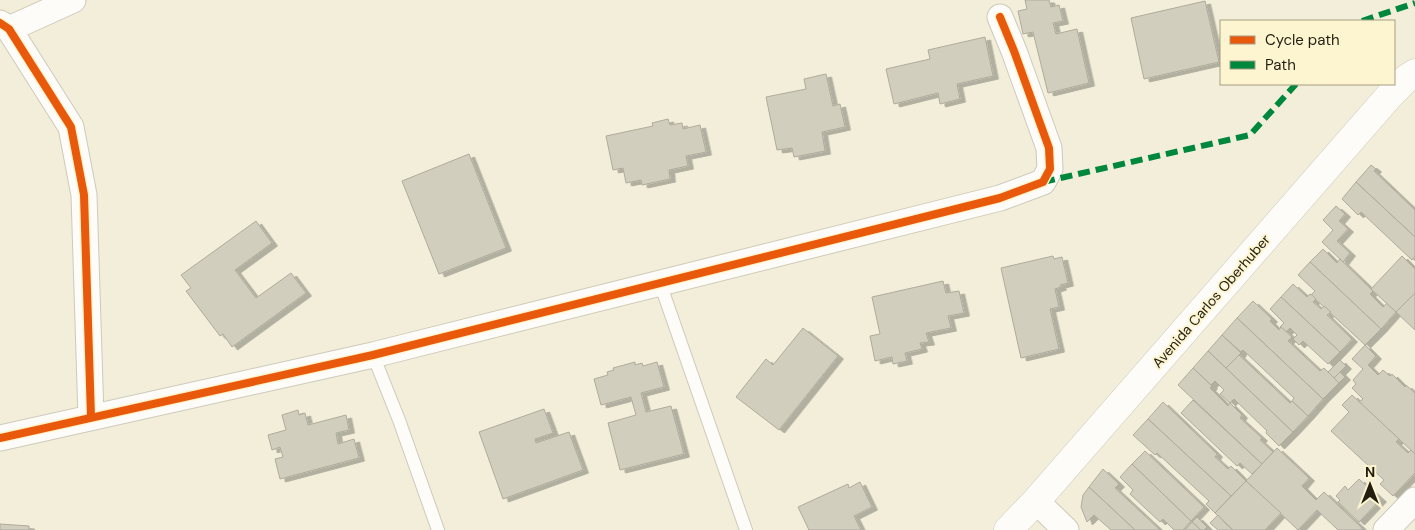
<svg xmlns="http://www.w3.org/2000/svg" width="1415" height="530" font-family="'DM Sans',sans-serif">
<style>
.building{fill:#d1cebe;stroke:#afab9c;filter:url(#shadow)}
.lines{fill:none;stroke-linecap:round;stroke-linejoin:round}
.service-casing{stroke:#cecaba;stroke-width:14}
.minor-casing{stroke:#cecaba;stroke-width:27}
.secondary-casing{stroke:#cecaba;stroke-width:29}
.service{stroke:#fdfcf9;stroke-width:12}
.minor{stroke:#fdfcf9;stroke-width:25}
.secondary{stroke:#fdfcf9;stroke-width:28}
.quiet{stroke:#00873e;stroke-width:6;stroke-dasharray:12 6;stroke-linecap:butt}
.cycleway-casing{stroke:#fdf4d0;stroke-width:11}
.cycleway{stroke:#e8590c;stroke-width:8}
.labels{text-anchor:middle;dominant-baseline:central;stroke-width:4;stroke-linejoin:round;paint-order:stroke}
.street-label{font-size:14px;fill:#221e11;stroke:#fdf4d0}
</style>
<defs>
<filter id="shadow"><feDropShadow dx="5.5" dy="3" stdDeviation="0" flood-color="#0004"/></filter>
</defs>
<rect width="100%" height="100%" fill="#f2eeda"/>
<g class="building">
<path d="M1025,0H1049L1051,7L1059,5L1063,21L1053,23L1056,34L1077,29L1089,83L1048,93L1033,32L1023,34L1018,11L1027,9Z"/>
<path d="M1205,1L1219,62L1144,79L1131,18Z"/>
<path d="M985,37L993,76L957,84L960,99L940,104L938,93L894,104L886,69L930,59L928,50Z"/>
<path d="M826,74L833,106L840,104L845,127L822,132L825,151L794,157L792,148L777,150L766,97L806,89L804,79Z"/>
<path d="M668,119L670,125L682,123L683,129L700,125L706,152L686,156L688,166L669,170L670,179L642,185L641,180L626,183L623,168L613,170L606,136L653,126L652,123Z"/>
<path d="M469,154L506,248L439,274L402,181Z"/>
<path d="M1371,165L1376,169L1374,171L1415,210V237L1356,182Z"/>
<path d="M1356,182L1415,237V256L1412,260L1361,212L1358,215L1342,199Z"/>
<path d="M1336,206L1345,214L1339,221L1348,229L1337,241L1350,253L1343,262L1322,242L1333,230L1323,220Z"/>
<path d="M256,221L272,243L235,270L256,298L291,273L306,293L232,347L223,334L220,336L186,291L191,288L181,275Z"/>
<path d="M1323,249L1337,263L1340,259L1371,289L1373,291L1370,294L1383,307L1387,303L1396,312L1381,329L1310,262Z"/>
<path d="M1053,256L1054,259L1062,257L1068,283L1060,285L1061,287L1055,289L1059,307L1050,309L1059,349L1021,358L1001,268Z"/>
<path d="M1402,256L1415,269V293L1396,312L1371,289Z"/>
<path d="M1310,262L1381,329L1365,345L1311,295L1315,291L1298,275Z"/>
<path d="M943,281L946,293L959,291L964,313L948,316L951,328L926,333L929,342L920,343L922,349L905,353L907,361L893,364L892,357L875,361L870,336L880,334L872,297Z"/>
<path d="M1293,284L1307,297L1310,294L1312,295L1316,299L1313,302L1321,309L1324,306L1331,312L1327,315L1352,339L1340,352L1281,297Z"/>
<path d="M1415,293V330L1396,312Z"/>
<path d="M1281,297L1340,352L1328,364L1303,341L1299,345L1293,339L1297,335L1290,328L1286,332L1280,327L1284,323L1270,309Z"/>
<path d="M1253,301L1272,319L1270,321L1279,330L1281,327L1292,337L1288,341L1320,371L1324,368L1339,383L1323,399L1237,318Z"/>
<path d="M1237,318L1323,399L1308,416L1292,401L1294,398L1243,350L1241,352L1222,335Z"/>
<path d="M803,328L838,356L779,430L736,397L766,359L773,365Z"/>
<path d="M1222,335L1241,353L1226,368L1208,351Z"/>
<path d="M1365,345L1376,356L1368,365L1378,375L1383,370L1390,376L1392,374L1405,387L1406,385L1415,393V454L1359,402L1363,399L1352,388L1356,384L1353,380L1363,369L1352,359Z"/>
<path d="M1208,351L1293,432L1279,446L1266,433L1267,431L1234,399L1230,403L1220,394L1224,390L1215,381L1211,385L1193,368Z"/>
<path d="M1239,355L1290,403L1292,401L1308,416L1293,432L1226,368Z"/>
<path d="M1340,360L1346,366L1334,378L1328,372Z"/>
<path d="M635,362V365L642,363L643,366L657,362L664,387L641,393L646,412L671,406L684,454L620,470L608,423L636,415L631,397L601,405L594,379L608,375L607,372L614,370L613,368Z"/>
<path d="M1193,368L1212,386L1210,388L1228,406L1230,403L1242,415L1240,418L1262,438L1260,440L1273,452L1262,464L1178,385Z"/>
<path d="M1340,372L1345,377L1339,383L1334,378Z"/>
<path d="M1352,395L1399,439L1396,442L1408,453L1411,450L1415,454V473L1393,496L1380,484L1384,480L1331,431L1349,412L1342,405Z"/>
<path d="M1193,400L1262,464L1252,474L1240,463L1237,466L1181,413Z"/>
<path d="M1163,402L1217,454L1215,457L1228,469L1231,466L1246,481L1231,496L1148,419Z"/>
<path d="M544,409L553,433L535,439L536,443L569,432L583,470L503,499L479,432Z"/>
<path d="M298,410L299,415L305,413L308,425L346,415L349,430L336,433L338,444L354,439L359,458L280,479L275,459L283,457L280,447L272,450L268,435L286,430L282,415Z"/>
<path d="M1148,419L1231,496L1215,513L1206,504L1209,501L1157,453L1155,455L1133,435Z"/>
<path d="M1277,448L1309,478L1302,486L1316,500L1324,492L1362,528L1361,530H1338L1317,510L1298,530L1246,481Z"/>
<path d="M1145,451L1204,507L1191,521L1132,464Z"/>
<path d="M1132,464L1191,521L1183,530H1174L1163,519L1160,522L1130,494L1133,490L1120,477Z"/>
<path d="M1103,469L1119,484L1115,488L1160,530H1135L1089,487Z"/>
<path d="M1359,479L1381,499L1359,522L1338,502L1340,500L1336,496L1345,486L1348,490Z"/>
<path d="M1246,481L1281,513L1265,530H1233L1215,513Z"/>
<path d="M860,482L872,507L854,516L861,530H809L798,507L848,484L849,488Z"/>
<path d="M1089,487L1135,530H1111L1094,515L1087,522L1081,507L1083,495Z"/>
<path d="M1218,515L1226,524L1233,530H1218L1210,523Z"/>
<path d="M1197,517L1207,527L1204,530H1201L1192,522Z"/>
<path d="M1192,522L1201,530H1185Z"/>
<path d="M0,524L29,526V530H0Z"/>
</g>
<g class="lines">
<defs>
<g id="service">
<path d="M660,283L746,530"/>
<path d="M373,355L399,420L438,530"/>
</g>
<g id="minor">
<path d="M0,23L9,29L71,127L84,195L91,417"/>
<path d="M9,29L73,0"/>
<path d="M0,438L373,355L1000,198L1043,182L1050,169L1049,148L1014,51L1000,17"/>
<path d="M1036,501L1066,530"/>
<path d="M1386,530L1415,500"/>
</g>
<path id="secondary" d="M1008,530L1036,501L1390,95L1407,78L1415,73"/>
</defs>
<use href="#service" class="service-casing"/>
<use href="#minor" class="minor-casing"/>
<use href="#secondary" class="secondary-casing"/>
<use href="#service" class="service"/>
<use href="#minor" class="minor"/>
<use href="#secondary" class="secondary"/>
<g class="quiet">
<path d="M1362,21L1415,3"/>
<path d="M1043,182L1250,135L1296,84"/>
</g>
<defs>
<g id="cycleway">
<path d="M0,23L9,29L71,127L84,195L91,417"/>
<path d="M0,438L373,355L1000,198L1043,182L1050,169L1049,148L1014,51L1000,17"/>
</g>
</defs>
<use href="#cycleway" class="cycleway-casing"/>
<use href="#cycleway" class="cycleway"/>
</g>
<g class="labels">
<g class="street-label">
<text transform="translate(1211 301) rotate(-49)">Avenida Carlos Oberhuber</text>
</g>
</g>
<rect x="1220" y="20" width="175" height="65" fill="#fdf4d0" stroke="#a59e84"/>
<rect x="1230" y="36" width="25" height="8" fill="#e8590c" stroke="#a59e84"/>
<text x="1265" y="45" font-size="15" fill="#221e11">Cycle path</text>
<rect x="1230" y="61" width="25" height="8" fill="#00873e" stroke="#a59e84"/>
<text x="1265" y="70" font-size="15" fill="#221e11">Path</text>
<g transform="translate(1370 485)" stroke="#fdf4d0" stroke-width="4" paint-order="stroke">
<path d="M0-4L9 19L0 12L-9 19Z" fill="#221e11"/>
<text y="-8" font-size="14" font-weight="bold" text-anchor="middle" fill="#221e11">N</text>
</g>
</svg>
